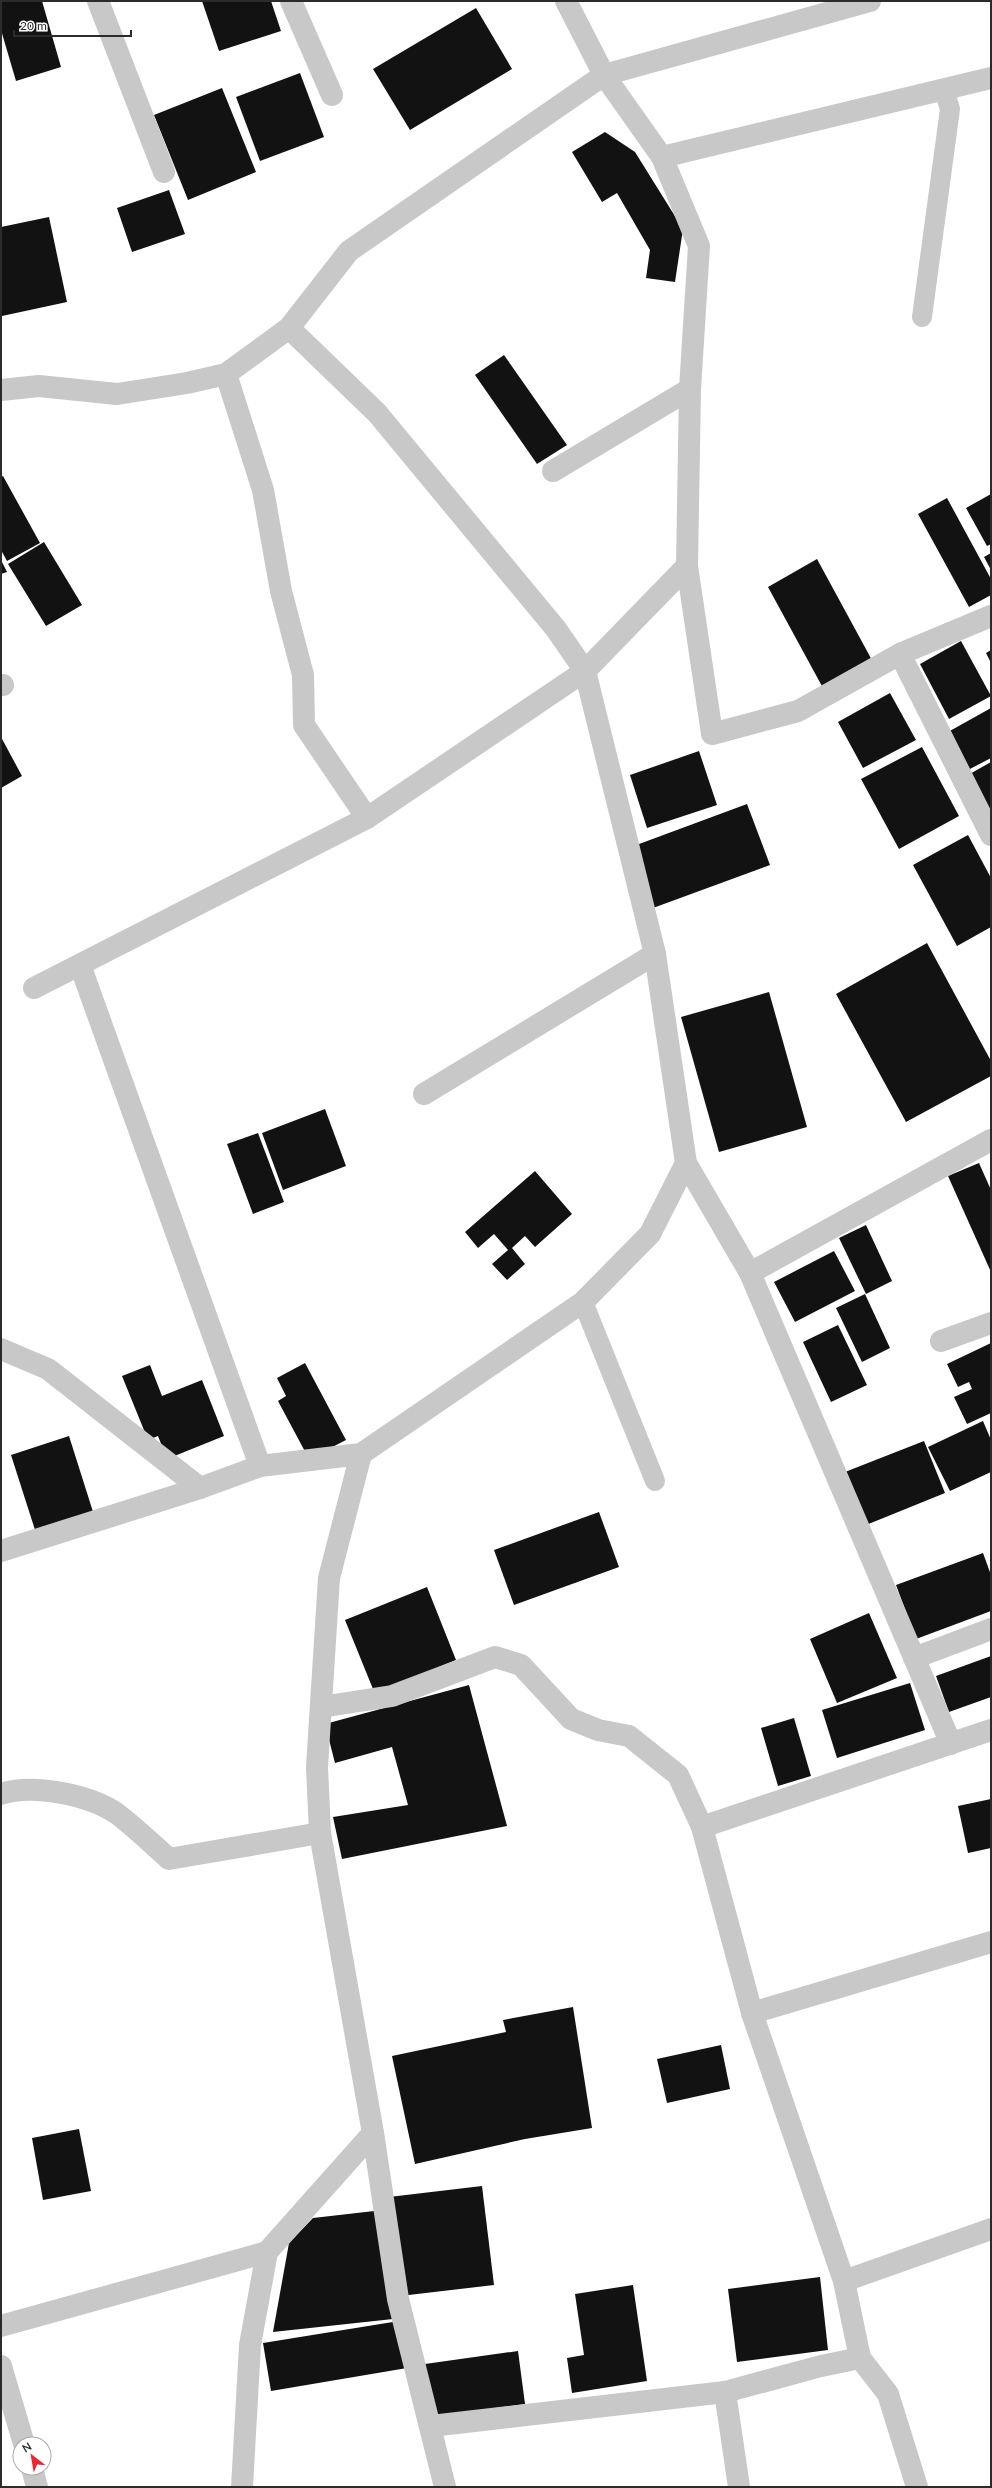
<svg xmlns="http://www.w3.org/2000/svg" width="992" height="2488" font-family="Lato,sans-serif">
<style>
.building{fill:#121212}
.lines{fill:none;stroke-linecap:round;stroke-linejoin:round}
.service{stroke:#c8c8c8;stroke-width:20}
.minor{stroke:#c8c8c8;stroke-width:22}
</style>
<rect width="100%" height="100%" fill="#fff"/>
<g class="building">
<path d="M4,1H42L61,67L16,81L1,30V2Z"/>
<path d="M202,1H271L281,31L219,51Z"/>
<path d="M476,8L512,69L410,130L373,69Z"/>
<path d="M300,73L324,137L260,161L236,97Z"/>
<path d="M222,88L256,172L188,200L154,115Z"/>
<path d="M605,132L635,152L683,229L675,282L646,278L650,250L617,193L602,202L572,152Z"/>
<path d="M169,190L185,234L132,252L117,208Z"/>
<path d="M49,217L67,302L2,316L1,227Z"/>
<path d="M504,355L567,445L537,464L475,375Z"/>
<path d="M3,476L40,543L7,561L1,550V477Z"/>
<path d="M991,494V544L987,546L966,508Z"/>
<path d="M947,498L991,579V595L969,607L918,514Z"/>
<path d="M44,542L82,605L46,626L8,564Z"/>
<path d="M991,553V570L984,557Z"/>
<path d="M817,559L873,662L823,688L768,587Z"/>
<path d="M1,560L7,572L1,574Z"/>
<path d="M961,641L991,696L949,719L920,664Z"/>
<path d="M991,650V663L986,653Z"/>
<path d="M890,693L916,740L863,768L838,722Z"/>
<path d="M991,708V758L968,770L948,732Z"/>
<path d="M1,737L22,776L1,788Z"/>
<path d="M922,747L959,816L899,849L861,779Z"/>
<path d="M699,751L717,805L647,828L630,775Z"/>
<path d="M991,762V815L968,775Z"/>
<path d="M747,804L770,865L653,908L631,847Z"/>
<path d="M968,835L991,878V927L957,946L913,865Z"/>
<path d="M927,943L991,1061V1076L906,1122L836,994Z"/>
<path d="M769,992L807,1127L719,1152L681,1017Z"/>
<path d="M325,1109L346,1166L283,1190L262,1133Z"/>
<path d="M258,1133L284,1202L253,1214L227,1144Z"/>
<path d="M979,1163L991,1190V1272L948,1176Z"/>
<path d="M535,1171L572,1214L535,1247L525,1236L512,1248L525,1264L507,1280L492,1264L508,1250L494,1234L478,1248L465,1232Z"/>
<path d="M866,1225L892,1281L866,1294L839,1238Z"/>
<path d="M834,1251L855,1291L795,1322L774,1282Z"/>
<path d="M865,1294L890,1348L862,1362L836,1308Z"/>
<path d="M838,1325L867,1385L831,1402L803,1342Z"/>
<path d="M991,1343V1413L967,1424L954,1397L972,1389L969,1382L958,1387L947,1364Z"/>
<path d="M305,1363L346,1440L309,1459L278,1401L286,1396L277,1378Z"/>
<path d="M150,1365L162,1396L202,1380L224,1436L167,1459L158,1436L148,1440L122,1376Z"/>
<path d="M983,1421L991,1440V1472L950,1491L928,1447Z"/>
<path d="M69,1436L94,1515L36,1533L11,1455Z"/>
<path d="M924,1441L945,1493L866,1525L845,1472Z"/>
<path d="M599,1512L619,1567L514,1605L494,1550Z"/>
<path d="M983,1553L991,1575V1611L916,1639L896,1585Z"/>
<path d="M427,1587L456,1660L375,1694L345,1620Z"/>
<path d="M869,1613L897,1678L837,1703L810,1639Z"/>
<path d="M991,1656V1697L949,1712L936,1676Z"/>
<path d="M910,1683L925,1730L837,1758L822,1710Z"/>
<path d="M469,1685L507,1826L342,1859L333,1817L408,1805L392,1747L335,1763L325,1724Z"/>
<path d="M794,1718L811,1776L778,1786L761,1728Z"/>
<path d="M991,1799V1848L968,1853L958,1806Z"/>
<path d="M573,2007L592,2128L525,2139L415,2164L392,2056L506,2032L503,2020Z"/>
<path d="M721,2045L730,2089L667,2103L657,2059Z"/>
<path d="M79,2129L91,2191L43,2200L32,2138Z"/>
<path d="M482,2186L494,2285L400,2296L389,2197Z"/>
<path d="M383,2210L393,2319L273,2332L289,2243L313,2218Z"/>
<path d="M820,2277L828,2350L737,2362L728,2289Z"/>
<path d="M633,2285L647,2381L572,2393L567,2358L584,2355L575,2294Z"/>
<path d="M399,2321L407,2368L271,2391L263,2343Z"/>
<path d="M518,2351L525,2404L432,2417L425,2364Z"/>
</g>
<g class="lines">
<g class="service">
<path d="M922,317L950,109L944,90"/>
<path d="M583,1302L655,1481"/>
</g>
<g class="minor">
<path d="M98,1L164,172"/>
<path d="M291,1L332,95"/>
<path d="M566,1L604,75L662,157L699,246L690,389L687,566L712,734L798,711L900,654L991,616"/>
<path d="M662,157L991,78"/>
<path d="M289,328L377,413L556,629L585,671L655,954L686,1163L750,1273L951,1744"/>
<path d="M226,374L263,490L281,591L303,675L304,725L367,818"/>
<path d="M1,390L39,386L117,394L187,383L226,374L289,328L349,251L604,75L870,1"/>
<path d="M553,471L690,389"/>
<path d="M900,654L991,835"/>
<path d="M1,685H3"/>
<path d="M80,965L260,1466"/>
<path d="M34,988L367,818L585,671L687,566"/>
<path d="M424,1094L655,954"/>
<path d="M750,1273L991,1140"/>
<path d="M941,1341L991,1323"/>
<path d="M1,1349L48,1369L200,1488"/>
<path d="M361,1454L329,1578L317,1767L320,1833L373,2133L398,2299L445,2487"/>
<path d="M1,1551L200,1488L260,1466L361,1454L583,1302L650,1234L686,1163"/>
<path d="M914,1658L991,1629"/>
<path d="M321,1707L392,1696L495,1657L521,1665L571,1719L598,1730L629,1736L678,1775L702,1827L752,2013L844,2281L860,2358L888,2394L917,2487"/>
<path d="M1,1794C32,1783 89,1795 116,1813C135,1827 152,1844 169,1859L320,1833"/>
<path d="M702,1827L991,1730"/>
<path d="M752,2013L991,1942"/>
<path d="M844,2281L991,2229"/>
<path d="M1,2326L267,2252"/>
<path d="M1,2366L24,2444"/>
<path d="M725,2392L739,2487"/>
<path d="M431,2426L725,2392L821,2366L860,2358"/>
<path d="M32,2468L37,2487"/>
<path d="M242,2487L250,2345L267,2252L373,2133"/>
</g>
</g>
<rect width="992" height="2488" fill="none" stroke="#2b2b2b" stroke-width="4"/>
<g transform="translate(32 2456) rotate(329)"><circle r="19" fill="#ffffff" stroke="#aaaaaa"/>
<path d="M0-3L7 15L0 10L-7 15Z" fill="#eb2532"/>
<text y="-6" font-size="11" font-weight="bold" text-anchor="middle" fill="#2b2b2b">N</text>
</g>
<path d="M14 30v6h117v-6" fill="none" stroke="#2b2b2b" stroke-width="2"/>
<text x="20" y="30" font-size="12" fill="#2b2b2b" stroke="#ffffff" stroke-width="3" paint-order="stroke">20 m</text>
</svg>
